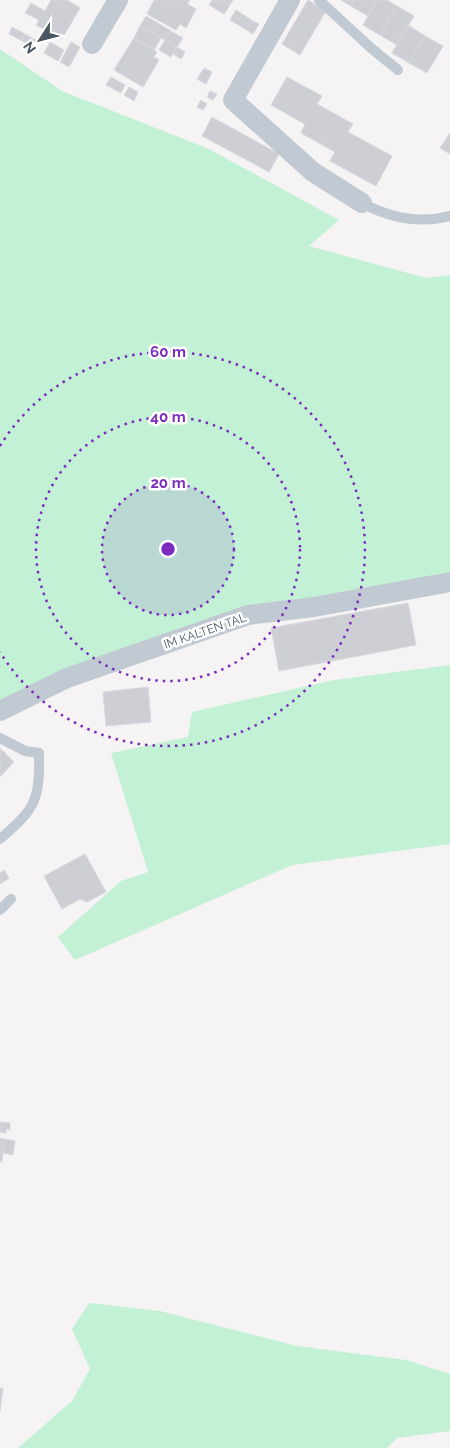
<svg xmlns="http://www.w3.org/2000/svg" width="450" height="1448" font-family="Raleway,sans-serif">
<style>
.green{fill:#c3f1d5}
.building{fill:#cdcfd5;stroke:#d7d9de}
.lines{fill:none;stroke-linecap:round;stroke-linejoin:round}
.lane{stroke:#c1cad2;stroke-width:10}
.street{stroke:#c1cad2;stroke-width:20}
.ring{fill:none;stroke:#7b2cbf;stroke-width:2.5;stroke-dasharray:2.5 5}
.labels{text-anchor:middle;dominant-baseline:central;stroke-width:5;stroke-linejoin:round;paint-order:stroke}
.street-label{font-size:12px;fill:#4a5661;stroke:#fff}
.centre{fill:#7b2cbf;stroke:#fff;stroke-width:2.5}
.ring-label{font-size:15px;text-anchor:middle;font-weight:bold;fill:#7b2cbf;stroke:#fff;stroke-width:5;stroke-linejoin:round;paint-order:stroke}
</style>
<rect width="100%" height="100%" fill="#f5f3f3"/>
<g class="green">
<path d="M0,49L62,91L209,149L339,220L309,246L426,278L450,275V585L228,622L0,703Z"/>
<path d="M450,665V844L292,865L75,960L58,937L121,881L148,872L111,753L188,737L192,712L334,680Z"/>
<path d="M89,1303L160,1311L297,1346L406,1360L450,1374V1431L397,1438L387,1448H18L72,1401L90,1369L72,1329Z"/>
</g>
<g class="building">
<path d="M51,0H67L80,8L62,39L36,25L39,20L25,13L31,3L45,11Z"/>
<path d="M154,0H190L187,4L196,9L186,28L180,24L176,30L147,14Z"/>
<path d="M212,0H221L230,5L224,14L209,5Z"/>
<path d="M221,0H233L230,5Z"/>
<path d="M308,0L326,11L300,55L282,44Z"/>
<path d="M341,0H355L351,6Z"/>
<path d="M355,0H377L368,16L351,6Z"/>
<path d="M377,0H387L397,6L380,35L363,25Z"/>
<path d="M397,6L414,16L397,45L380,35Z"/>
<path d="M236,10L253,21L247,30L230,20Z"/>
<path d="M146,16L171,31L165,40L140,26Z"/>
<path d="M253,21L259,24L253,34L247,30Z"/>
<path d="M408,25L425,36L409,63L392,53Z"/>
<path d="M140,26L161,38L154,50L134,38Z"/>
<path d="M12,27L25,34L22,41L9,34Z"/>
<path d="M171,31L183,38L177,47L165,40Z"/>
<path d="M25,34L30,37L27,43L22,41Z"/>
<path d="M425,36L443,46L427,73L409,63Z"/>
<path d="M30,37L38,41L34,48L27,43Z"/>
<path d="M134,38L157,52L154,57L159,60L143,87L114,70Z"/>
<path d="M165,40L177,47L171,57L159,50Z"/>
<path d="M50,42L64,50L58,61L44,53Z"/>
<path d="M71,42L80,47L69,67L60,62Z"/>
<path d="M177,47L185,52L181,59L173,54Z"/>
<path d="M204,68L212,72L206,84L197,79Z"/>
<path d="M111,77L125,85L121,93L106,85Z"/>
<path d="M287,77L322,96L317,104L353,124L348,132L392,156L376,186L330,161L335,152L301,133L305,124L271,105Z"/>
<path d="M129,87L138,92L134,101L124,95Z"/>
<path d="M210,91L217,94L213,100L207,97Z"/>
<path d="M201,100L207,104L203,110L197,107Z"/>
<path d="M212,117L279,154L269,172L202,136Z"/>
<path d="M450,133V154L440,148Z"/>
<path d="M408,603L416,645L279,671L271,628Z"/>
<path d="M148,687L151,722L106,726L103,692Z"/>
<path d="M0,748L14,762L0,777Z"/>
<path d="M85,854L106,892L87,902L80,899L62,909L44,876Z"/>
<path d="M4,870L9,878L0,884V873Z"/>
<path d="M0,1122L10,1123V1130L6,1129V1133L0,1132Z"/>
<path d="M0,1138L5,1139L3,1151H0Z"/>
<path d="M5,1139L15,1141L13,1155L3,1153Z"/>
<path d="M0,1151H3L2,1162L0,1161Z"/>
<path d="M0,1388H3L0,1411Z"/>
</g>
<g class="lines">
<g class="lane">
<path d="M319,0L371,48L398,70"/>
<path d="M362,203C390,218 419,224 450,216"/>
<path d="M0,738L25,751L39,753C40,801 35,809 0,839"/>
<path d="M0,910L11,899"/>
</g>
<g class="street">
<path d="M290,0L233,100L313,172L362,203"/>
<path d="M92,44L118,0"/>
<path d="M0,711L67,678L248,615L314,607L450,582"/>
</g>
</g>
<circle cx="168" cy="549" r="66" fill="#7b2cbf" fill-opacity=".12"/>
<g class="ring">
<circle cx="168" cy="549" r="66"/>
<circle cx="168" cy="549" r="132"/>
<path d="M0 446A197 197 0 1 1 0 652"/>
</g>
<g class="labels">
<g class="street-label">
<text transform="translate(205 631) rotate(-19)">IM KALTEN TAL</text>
</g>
</g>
<circle cx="168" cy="549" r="8" class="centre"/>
<g class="ring-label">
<text x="168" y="357">60 m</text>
<text x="168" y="422">40 m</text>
<text x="168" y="488">20 m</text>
</g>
<g transform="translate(40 40) rotate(234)" stroke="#ffffff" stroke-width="4" paint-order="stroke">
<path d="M0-4L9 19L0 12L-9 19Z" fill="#4a5661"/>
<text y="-8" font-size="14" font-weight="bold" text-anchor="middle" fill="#4a5661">N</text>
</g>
</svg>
